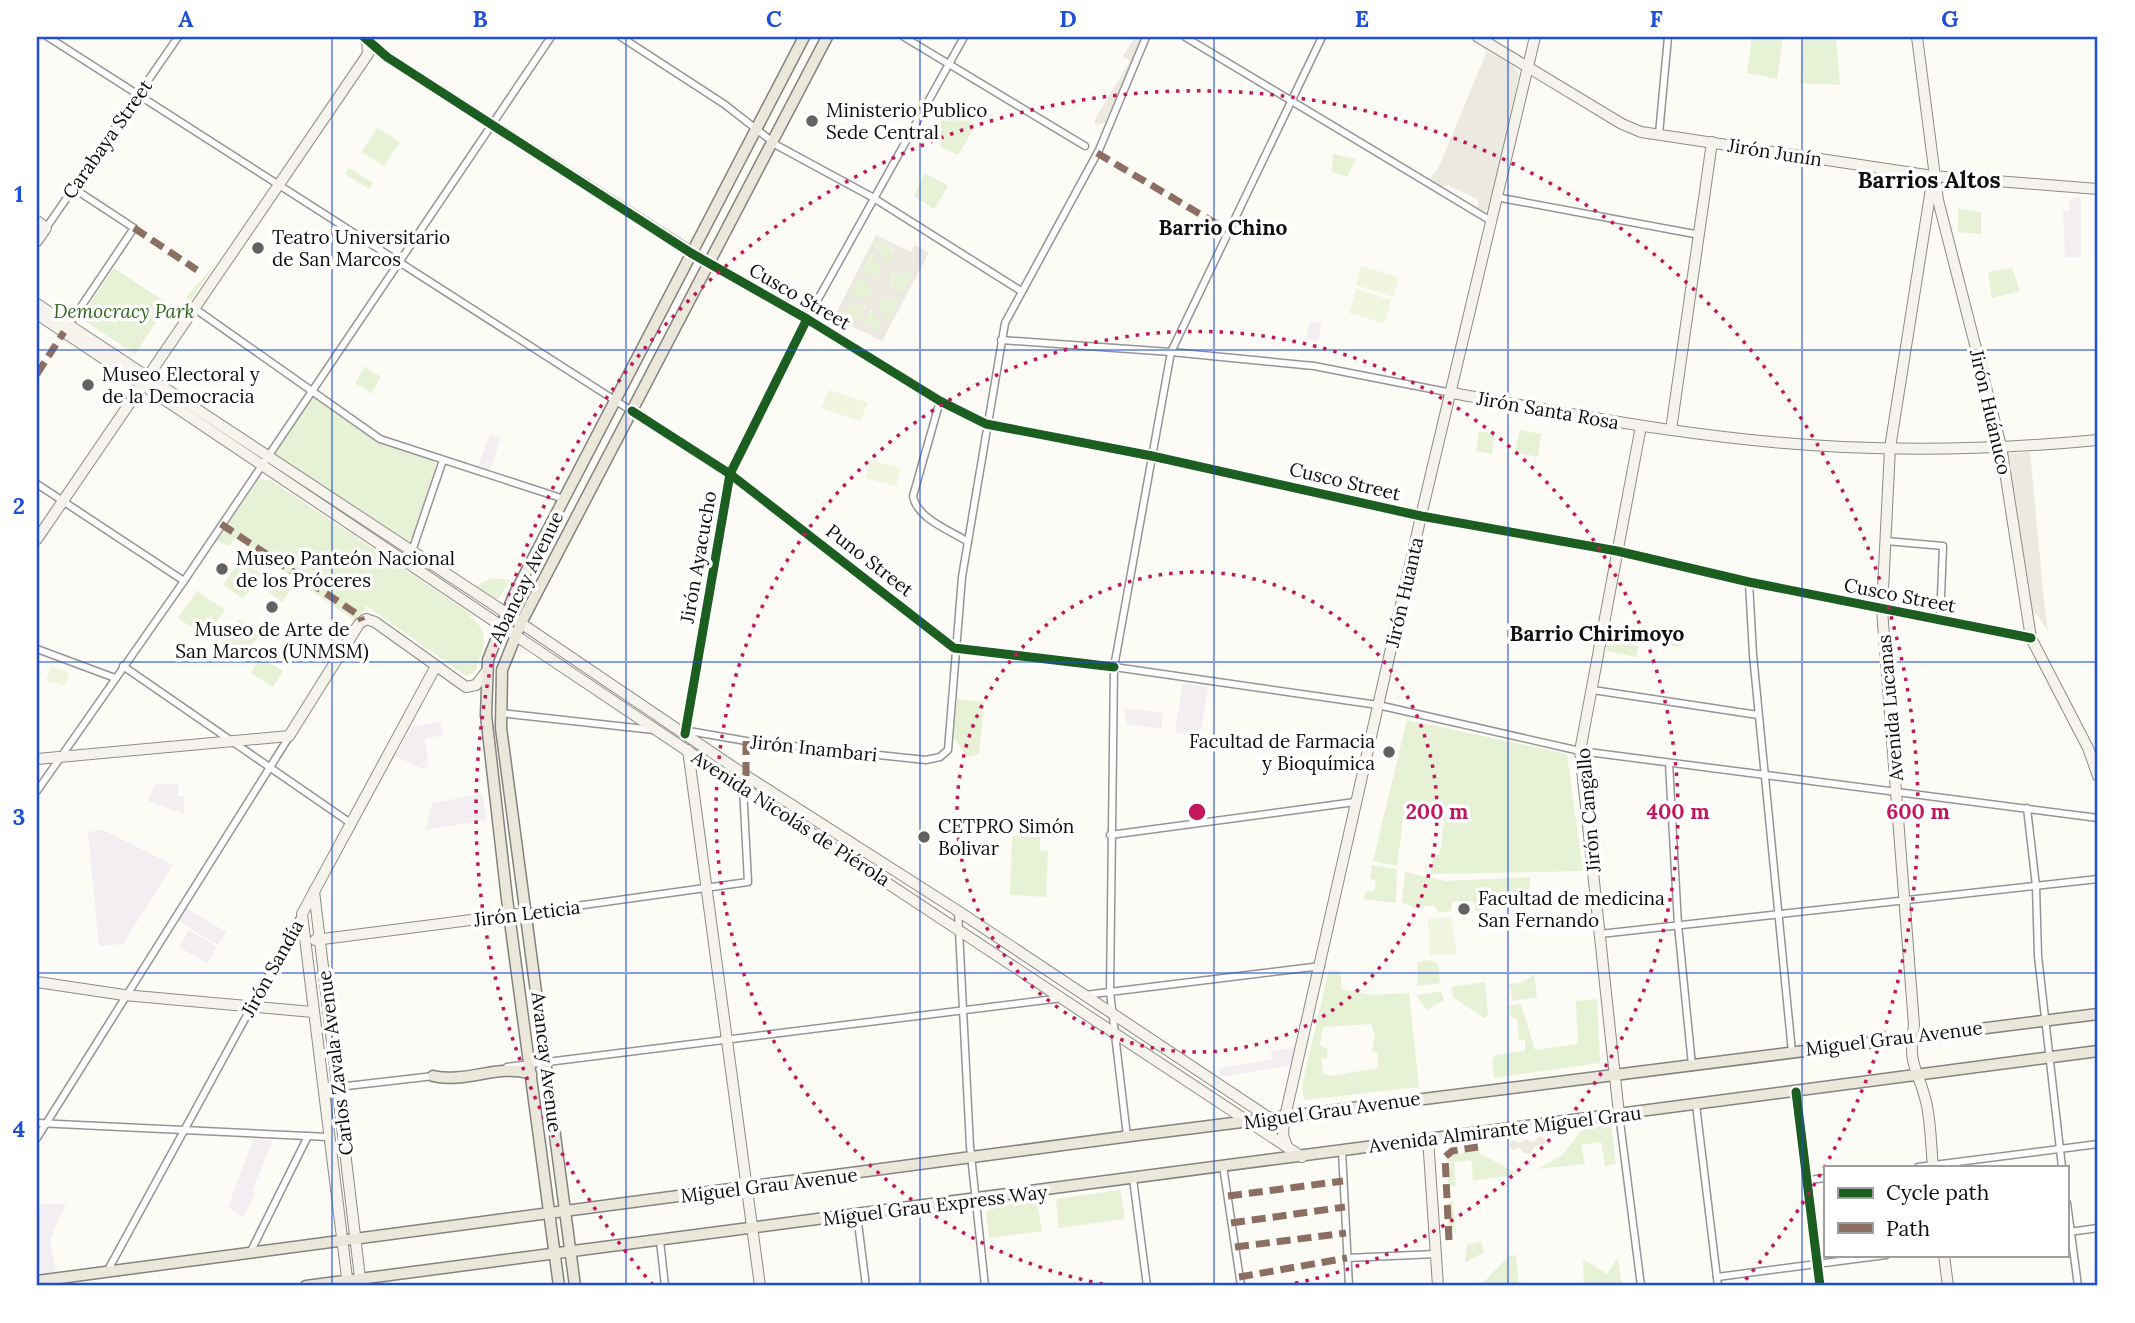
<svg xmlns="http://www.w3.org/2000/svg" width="2135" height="1323" font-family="Lora,serif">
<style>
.industrial{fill:#f3eef1}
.green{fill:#e7f1d5;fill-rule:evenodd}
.pitch{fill:#f0f5df}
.plaza{fill:#ece9e0;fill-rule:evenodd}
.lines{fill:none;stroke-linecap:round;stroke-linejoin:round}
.street-casing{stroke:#969593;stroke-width:9}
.secondary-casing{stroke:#8c8c89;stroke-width:12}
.primary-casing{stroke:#838380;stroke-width:13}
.street{stroke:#fffefe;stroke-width:6}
.secondary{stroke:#f5f3eb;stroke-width:10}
.primary{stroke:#ece7db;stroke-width:10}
.quiet{stroke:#8d6e63;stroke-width:7;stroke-dasharray:14 7;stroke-linecap:butt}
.cycleway-casing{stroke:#fff;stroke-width:13}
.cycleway{stroke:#1b5e20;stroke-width:9}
.grid{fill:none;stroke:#1d4ed8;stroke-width:2;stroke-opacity:0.55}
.ring{fill:none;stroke:#c2185b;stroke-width:3.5;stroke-dasharray:3.5 7}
.poi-dot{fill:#626260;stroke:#fff;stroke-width:2.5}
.labels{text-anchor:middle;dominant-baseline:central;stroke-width:7;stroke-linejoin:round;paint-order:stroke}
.poi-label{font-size:19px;fill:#0f0f0f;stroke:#fff;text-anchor:start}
.street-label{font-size:19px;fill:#0f0f0f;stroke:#fff}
.park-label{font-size:19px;font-style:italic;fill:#326620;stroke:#fff}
.neighbourhood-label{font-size:21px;font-weight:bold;fill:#0f0f0f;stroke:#fff}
.quarter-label{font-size:23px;font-weight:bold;fill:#0f0f0f;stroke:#fff}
.centre{fill:#c2185b;stroke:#fff;stroke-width:3.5}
.ring-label{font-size:21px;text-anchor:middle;font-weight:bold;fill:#c2185b;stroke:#fff;stroke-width:7;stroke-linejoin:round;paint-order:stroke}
.neatline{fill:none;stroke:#1d4ed8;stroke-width:2.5}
.grid-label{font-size:23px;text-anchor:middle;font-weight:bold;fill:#1d4ed8}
</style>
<rect width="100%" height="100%" fill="#fcfbf5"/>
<g class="industrial">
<path d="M2081,197V257H2065L2063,210L2070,211L2069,200Z"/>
<path d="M1310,321L1322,323L1318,341L1306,339Z"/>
<path d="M490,434L501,438L490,470L478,466Z"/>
<path d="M1183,683L1208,687L1200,736L1175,732Z"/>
<path d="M1124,708L1163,713L1161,729L1127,724Z"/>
<path d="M441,721L443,735L425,739L428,762L425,770L395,756L412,727Z"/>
<path d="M155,784H178V796H184V814L148,801Z"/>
<path d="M482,794L487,820L426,830L432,803Z"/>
<path d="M103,830L173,865L123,944L99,946L88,832Z"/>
<path d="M186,908L226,932L218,945L179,921Z"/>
<path d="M189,930L217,947L207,963L179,947Z"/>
<path d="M1295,1047L1292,1065L1220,1077L1219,1068L1272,1060L1271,1051Z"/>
<path d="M253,1139L273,1140L252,1191L255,1193L243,1218L228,1207Z"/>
<path d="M37,1204H66L50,1239L56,1272L37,1274Z"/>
</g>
<g class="green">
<path d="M1752,37H1783L1777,79L1747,73Z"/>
<path d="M1803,37H1836L1840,85L1800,83Z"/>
<path d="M949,108L976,125L958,155L940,146L943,138L935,133Z"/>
<path d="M377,128L400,142L384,166L362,152Z"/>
<path d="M1333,154L1356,159L1347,177L1332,172Z"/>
<path d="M349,168L373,183L369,189L345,174Z"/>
<path d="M925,173L948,186L934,209L914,196Z"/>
<path d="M1958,209L1981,212V234L1958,232Z"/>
<path d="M878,241L895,251L888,263L875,245Z"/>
<path d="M873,254L882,270L873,279L861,273Z"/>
<path d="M217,261L190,301L186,298Z"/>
<path d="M114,268L168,304L135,354L80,318Z"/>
<path d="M2012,268L2020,291L1992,298L1988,272Z"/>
<path d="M912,272L903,292L891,286L893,274Z"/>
<path d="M858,279L870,285V297L848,299Z"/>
<path d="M887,295L899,301L888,321L877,304Z"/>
<path d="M848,306L865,305L860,320L842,312Z"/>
<path d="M873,309L883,330L882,332L864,323Z"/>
<path d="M365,367L381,377L371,393L355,383Z"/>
<path d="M310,397H315C357,428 381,444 431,459L436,465L413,537L408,541L273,454Z"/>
<path d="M1520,430L1541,434L1538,457L1515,452Z"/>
<path d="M1479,431L1494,434L1492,454L1476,451Z"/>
<path d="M258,480H270L471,614L470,617C492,631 483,651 475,672L466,676L367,606L355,621L236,538L229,546L217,540Z"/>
<path d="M240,560L261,574L243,599L223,585Z"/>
<path d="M279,577L293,586L282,602L268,592Z"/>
<path d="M491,578L510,580L499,598L493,599L471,589Z"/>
<path d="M197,591L225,610L206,637L178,618Z"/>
<path d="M239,619L260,634L242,660L221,645Z"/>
<circle cx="1677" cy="638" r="9"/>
<path d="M1610,632L1619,634L1618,642L1639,646L1636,657L1606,651Z"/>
<path d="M261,657L283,671L273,687L251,673Z"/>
<path d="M957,699L984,702L979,754L967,757L953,736Z"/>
<path d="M1407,720L1567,754L1583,871L1431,874L1433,856L1440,854L1444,821L1404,813L1397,866L1373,861Z"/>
<path d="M1012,836L1040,837V850L1048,851L1046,897L1010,895Z"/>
<path d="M1372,865L1397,869L1396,903L1363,899L1366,892L1374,891L1376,881L1370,878Z"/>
<path d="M1405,872L1446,881L1531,877L1529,891L1489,893L1484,914L1477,913L1473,901H1453L1451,911L1438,913L1435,905L1414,908L1402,902Z"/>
<path d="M1429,960L1438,963L1440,983L1417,986L1418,962Z"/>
<path d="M1329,970L1341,971V989L1375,995L1409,993L1419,1087L1304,1100L1302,1086ZM1371,1024L1375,1036L1372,1051L1378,1053V1068L1330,1076L1323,1074L1321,1059L1328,1058L1327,1048L1320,1045L1323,1027Z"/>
<path d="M1534,975L1537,997L1513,1001L1509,984L1520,983Z"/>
<path d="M1485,982L1488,1015L1484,1018L1453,997L1451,987Z"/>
<path d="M1441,991L1444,1000L1427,1010L1416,995Z"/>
<path d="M1597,999L1600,1063L1494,1078L1492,1060L1495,1055L1525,1051V1040H1519L1517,1019L1510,1016L1509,1006L1521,1004L1535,1050L1578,1044L1576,1001Z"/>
<path d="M1611,1125L1616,1164L1605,1166L1601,1142L1581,1145L1585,1164L1538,1169L1562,1155L1583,1129Z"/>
<path d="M1476,1151L1518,1174L1473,1181L1472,1162L1469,1160L1454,1162L1456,1186H1448L1447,1163L1451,1154Z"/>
<path d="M1120,1190L1125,1219L1059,1228L1056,1199Z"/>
<path d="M1037,1201L1042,1231L989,1238L986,1213L991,1207Z"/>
<path d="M1453,1201L1456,1233L1449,1229L1447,1203Z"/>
<path d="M1481,1242L1484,1252L1465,1263L1467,1245Z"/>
<path d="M1516,1255L1519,1286H1480L1509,1256Z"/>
<path d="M1618,1258L1622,1286H1584L1583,1259L1607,1274Z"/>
</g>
<g class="pitch">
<path d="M1361,266L1399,277L1393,297L1356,285Z"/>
<path d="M1356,289L1391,300L1384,323L1349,313Z"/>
<path d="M829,390L868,403L860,421L821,408Z"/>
<path d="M870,460L901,468L896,486L865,478Z"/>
<path d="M51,666L69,672L65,686L46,680Z"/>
<path d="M1451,917L1457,954L1430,955L1428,919Z"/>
</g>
<g class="plaza">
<path d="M1135,37H1143L1105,123L1095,125V119L1130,61L1123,56Z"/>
<path d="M1487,51L1512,65L1519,74L1497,178L1489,208L1484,211L1478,208V200L1448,185L1441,187L1430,178L1438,169Z"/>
<path d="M876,235L911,252L915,245L929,253L882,341L834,317ZM878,241L895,250L888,263L875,246ZM872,253L882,270L873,279L862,273ZM912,272L903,292L891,286L892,274ZM858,279L870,285L869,297L849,299ZM887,295L898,301L888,321L877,304ZM866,305L860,320L842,312L848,306ZM872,309L883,329L882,332L864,323Z"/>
<path d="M2030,452L2044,601L2048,631L2037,615H2032L2004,454Z"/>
<path d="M1540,1136L1545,1139V1144L1535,1146L1531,1153H1524L1520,1148L1513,1150L1509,1146L1512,1140L1520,1143L1526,1139L1534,1142Z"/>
</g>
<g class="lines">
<defs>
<g id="street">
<path d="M48,37L730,474L954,648L1114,667L1378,705L1580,751L2098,818"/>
<path d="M621,37L724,104L778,146L872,197L1021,291"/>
<path d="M904,37L1085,146"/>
<path d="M1185,37L1491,221"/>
<path d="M1659,134L1668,37"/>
<path d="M1496,197L1700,235"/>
<path d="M46,228L178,37"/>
<path d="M710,264L807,319L940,401L986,424L1152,456L1421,516L1617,551L1749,582L2031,638"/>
<path d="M194,308L380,439L564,499"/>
<path d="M68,326L134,228L73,188"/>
<path d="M1001,340L1171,352L1314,366L1452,393"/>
<path d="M940,401L913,496C917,519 950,530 968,542"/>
<path d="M37,484L184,581"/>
<path d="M1886,541L1943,546L1940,621"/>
<path d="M412,551L443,460"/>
<path d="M1749,582L1753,655L1792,1052"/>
<path d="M37,649L115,678"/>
<path d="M123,666L349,822"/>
<path d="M1593,690L1758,715"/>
<path d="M500,713L654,730"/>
<path d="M683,730L746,741L926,760L940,757L948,750L962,577L1005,323L1099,150L1146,37"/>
<path d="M685,732L730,474L807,319L964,37"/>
<path d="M1669,763L1678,925L1692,1065"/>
<path d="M37,791L184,581L551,37"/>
<path d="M2027,808L2036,886L2038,956L2062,1167"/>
<path d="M1110,835L1355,802"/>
<path d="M958,911L970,1146L985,1286"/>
<path d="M526,913L748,882L743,787"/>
<path d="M1600,934L2098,879"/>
<path d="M1085,995L1321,966"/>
<path d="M507,1067L1062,998"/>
<path d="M338,1087L434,1076"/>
<path d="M1796,1092L1820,1286"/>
<path d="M1696,1105L1718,1286"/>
<path d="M1619,1114L1641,1286"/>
<path d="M37,1123L328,1137"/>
<path d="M1127,1136L1110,992L1114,667L1171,352L1322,37"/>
<path d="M37,1138L289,737"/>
<path d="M1342,1151L1349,1286"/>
<path d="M1223,1166L1241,1286"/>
<path d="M1918,1167L2098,1144"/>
<path d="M1133,1179L1147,1286"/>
<path d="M1809,1180L1825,1178"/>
<path d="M2067,1203L2078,1286"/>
<path d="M857,1215L866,1286"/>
<path d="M2069,1232L2098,1228"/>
<path d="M660,1241L665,1286"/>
<path d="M251,1251L308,1136"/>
<path d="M1347,1258L1436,1254"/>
<path d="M108,1270L301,916"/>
<path d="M1717,1277L1886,1255"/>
</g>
<g id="secondary">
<path d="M1478,37L1622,124L1641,132L1933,176L2098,189"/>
<path d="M1917,37L1938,200L2001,446L2031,638L2088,748L2098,776"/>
<path d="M366,40L387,57L710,264"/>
<path d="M37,221L46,228L37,241"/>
<path d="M37,304L494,605L745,775L958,911L1271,1119"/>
<path d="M37,314L701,760L1302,1157"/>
<path d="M1452,393C1581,416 1711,441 1843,447C1927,451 2014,448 2098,440"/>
<path d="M1671,430L1712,142"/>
<path d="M37,539L368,54L367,41"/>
<path d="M688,750L760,1286"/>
<path d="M37,759L289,736L359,624L366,619L375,622L466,687L476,685L486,672"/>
<path d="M314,891L361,1286"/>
<path d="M315,940L526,913"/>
<path d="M37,982L124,995L313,1012"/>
<path d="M1619,1114L1580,751L1641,426"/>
<path d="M1428,1138L1438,1286"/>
<path d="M1287,1147L1283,1135L1284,1121L1421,516L1535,37"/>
<path d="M1933,1167C1931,1147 1931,1126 1927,1106C1919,1068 1907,1069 1914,1025L1882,610L1890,448L1933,176"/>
<path d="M1944,1255L1948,1286"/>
<path d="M348,1286L302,914L436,666"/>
</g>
<g id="primary">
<path d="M433,1076C465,1084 500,1063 531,1074"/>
<path d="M37,1281L1138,1135L2098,1014"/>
<path d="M306,1286L2098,1051"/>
<path d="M559,1286L507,899L486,715L488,660L514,595L804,37"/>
<path d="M575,1286L501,728L502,670L521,623L827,37"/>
</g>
</defs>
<use href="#street" class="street-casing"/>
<use href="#secondary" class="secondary-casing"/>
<use href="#primary" class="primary-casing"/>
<use href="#street" class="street"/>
<use href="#secondary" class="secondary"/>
<use href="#primary" class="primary"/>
<g class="quiet">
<path d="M1097,153L1227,230"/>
<path d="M134,228L197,270"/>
<path d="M37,374L64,332"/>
<path d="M221,524L360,616L362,621"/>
<path d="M746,741V776"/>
<path d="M1228,1196L1343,1181"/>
<path d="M1231,1223L1345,1207"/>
<path d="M1449,1240L1445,1157L1452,1151L1478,1147"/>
<path d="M1235,1247L1346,1233"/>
<path d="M1239,1277L1347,1258"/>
</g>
<defs>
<g id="cycleway">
<path d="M364,37L387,57L691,253L807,319L940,401L986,424L1152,456L1421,516L1617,551L1749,582L2031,638"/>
<path d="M632,411L730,474L954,648L1114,667"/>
<path d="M685,734L730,474L807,319"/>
<path d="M1796,1092L1820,1286"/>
</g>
</defs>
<use href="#cycleway" class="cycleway-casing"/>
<use href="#cycleway" class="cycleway"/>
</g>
<path class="grid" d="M332,37V1286M626,37V1286M920,37V1286M1214,37V1286M1508,37V1286M1802,37V1286M37,350H2098M37,662H2098M37,973H2098"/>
<g class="ring">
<circle cx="1197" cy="812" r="240"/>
<path d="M1113 1286A481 481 0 1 1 1281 1286"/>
<path d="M653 1285A721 721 0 1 1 1741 1285"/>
</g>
<g class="poi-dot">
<circle cx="812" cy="121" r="7"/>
<circle cx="258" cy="248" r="7"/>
<circle cx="88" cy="385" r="7"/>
<circle cx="222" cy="569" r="7"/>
<circle cx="272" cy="607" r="7"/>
<circle cx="1389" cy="752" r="7"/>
<circle cx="924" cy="837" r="7"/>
<circle cx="1464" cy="909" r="7"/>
</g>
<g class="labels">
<g class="poi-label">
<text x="826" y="110">Ministerio Publico<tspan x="826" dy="22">Sede Central</tspan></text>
<text x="272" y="237">Teatro Universitario<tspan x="272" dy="22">de San Marcos</tspan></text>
<text x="102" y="374">Museo Electoral y<tspan x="102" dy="22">de la Democracia</tspan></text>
<text x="236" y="558">Museo Panteón Nacional<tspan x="236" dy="22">de los Próceres</tspan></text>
<text x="272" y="629" text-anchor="middle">Museo de Arte de<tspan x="272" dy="22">San Marcos (UNMSM)</tspan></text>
<text x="1375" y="741" text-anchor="end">Facultad de Farmacia<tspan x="1375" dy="22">y Bioquímica</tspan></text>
<text x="938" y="826">CETPRO Simón<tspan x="938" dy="22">Bolivar</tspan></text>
<text x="1478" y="898">Facultad de medicina<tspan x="1478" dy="22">San Fernando</tspan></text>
</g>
<g class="street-label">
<text transform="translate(107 139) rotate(-55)">Carabaya Street</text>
<text transform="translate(1775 152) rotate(9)">Jirón Junín</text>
<text transform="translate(800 296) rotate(30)">Cusco Street</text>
<text transform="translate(1548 410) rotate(10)">Jirón Santa Rosa</text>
<text transform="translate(1991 412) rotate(77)">Jirón Huánuco</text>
<text transform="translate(1345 481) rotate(13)">Cusco Street</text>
<text transform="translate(698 557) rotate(-80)">Jirón Ayacucho</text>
<text transform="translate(870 560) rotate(38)">Puno Street</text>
<text transform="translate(526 577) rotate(-64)">Abancay Avenue</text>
<text transform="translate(1404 592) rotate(-77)">Jirón Huanta</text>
<text transform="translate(1900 595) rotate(11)">Cusco Street</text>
<text transform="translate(1890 708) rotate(-95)">Avenida Lucanas</text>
<text transform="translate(814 748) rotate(6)">Jirón Inambari</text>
<text transform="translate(1588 810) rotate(-95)">Jirón Cangallo</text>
<text transform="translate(791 818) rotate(33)">Avenida Nicolás de Piérola</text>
<text transform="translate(527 913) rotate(-7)">Jirón Leticia</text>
<text transform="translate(272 968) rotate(-61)">Jirón Sandía</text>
<text transform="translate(1894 1038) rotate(-7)">Miguel Grau Avenue</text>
<text transform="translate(547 1062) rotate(83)">Avancay Avenue</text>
<text transform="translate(335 1063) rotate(-97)">Carlos Zavala Avenue</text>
<text transform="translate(1332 1110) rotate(-8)">Miguel Grau Avenue</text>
<text transform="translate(1505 1129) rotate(-7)">Avenida Almirante Miguel Grau</text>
<text transform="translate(769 1185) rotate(-7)">Miguel Grau Avenue</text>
<text transform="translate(935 1205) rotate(-7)">Miguel Grau Express Way</text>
</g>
<g class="park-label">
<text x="124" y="311">Democracy Park</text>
</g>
<g class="neighbourhood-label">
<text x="1223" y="227">Barrio Chino</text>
<text x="1597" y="633">Barrio Chirimoyo</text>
</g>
<g class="quarter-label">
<text x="1929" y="179">Barrios Altos</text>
</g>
</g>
<circle cx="1197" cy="812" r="10" class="centre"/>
<g class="ring-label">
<text x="1437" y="819">200 m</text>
<text x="1678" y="819">400 m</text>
<text x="1918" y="819">600 m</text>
</g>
<rect width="2135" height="1323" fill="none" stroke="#ffffff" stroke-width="77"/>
<rect x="1824" y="1166" width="245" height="91" fill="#ffffff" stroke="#9f9f9f" stroke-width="2"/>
<rect x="1838" y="1188" width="35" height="10" fill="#1b5e20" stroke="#9f9f9f" stroke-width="2"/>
<text x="1886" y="1200" font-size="21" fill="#0f0f0f">Cycle path</text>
<rect x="1838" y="1223" width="35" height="10" fill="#8d6e63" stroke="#9f9f9f" stroke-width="2"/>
<text x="1886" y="1236" font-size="21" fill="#0f0f0f">Path</text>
<rect x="38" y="38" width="2058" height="1246" class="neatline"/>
<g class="grid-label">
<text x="186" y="27">A</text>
<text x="480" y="27">B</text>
<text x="774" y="27">C</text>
<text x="1068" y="27">D</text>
<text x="1362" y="27">E</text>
<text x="1656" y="27">F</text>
<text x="1950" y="27">G</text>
<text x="19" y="202">1</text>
<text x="19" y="514">2</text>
<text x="19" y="825">3</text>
<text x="19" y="1137">4</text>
</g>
</svg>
